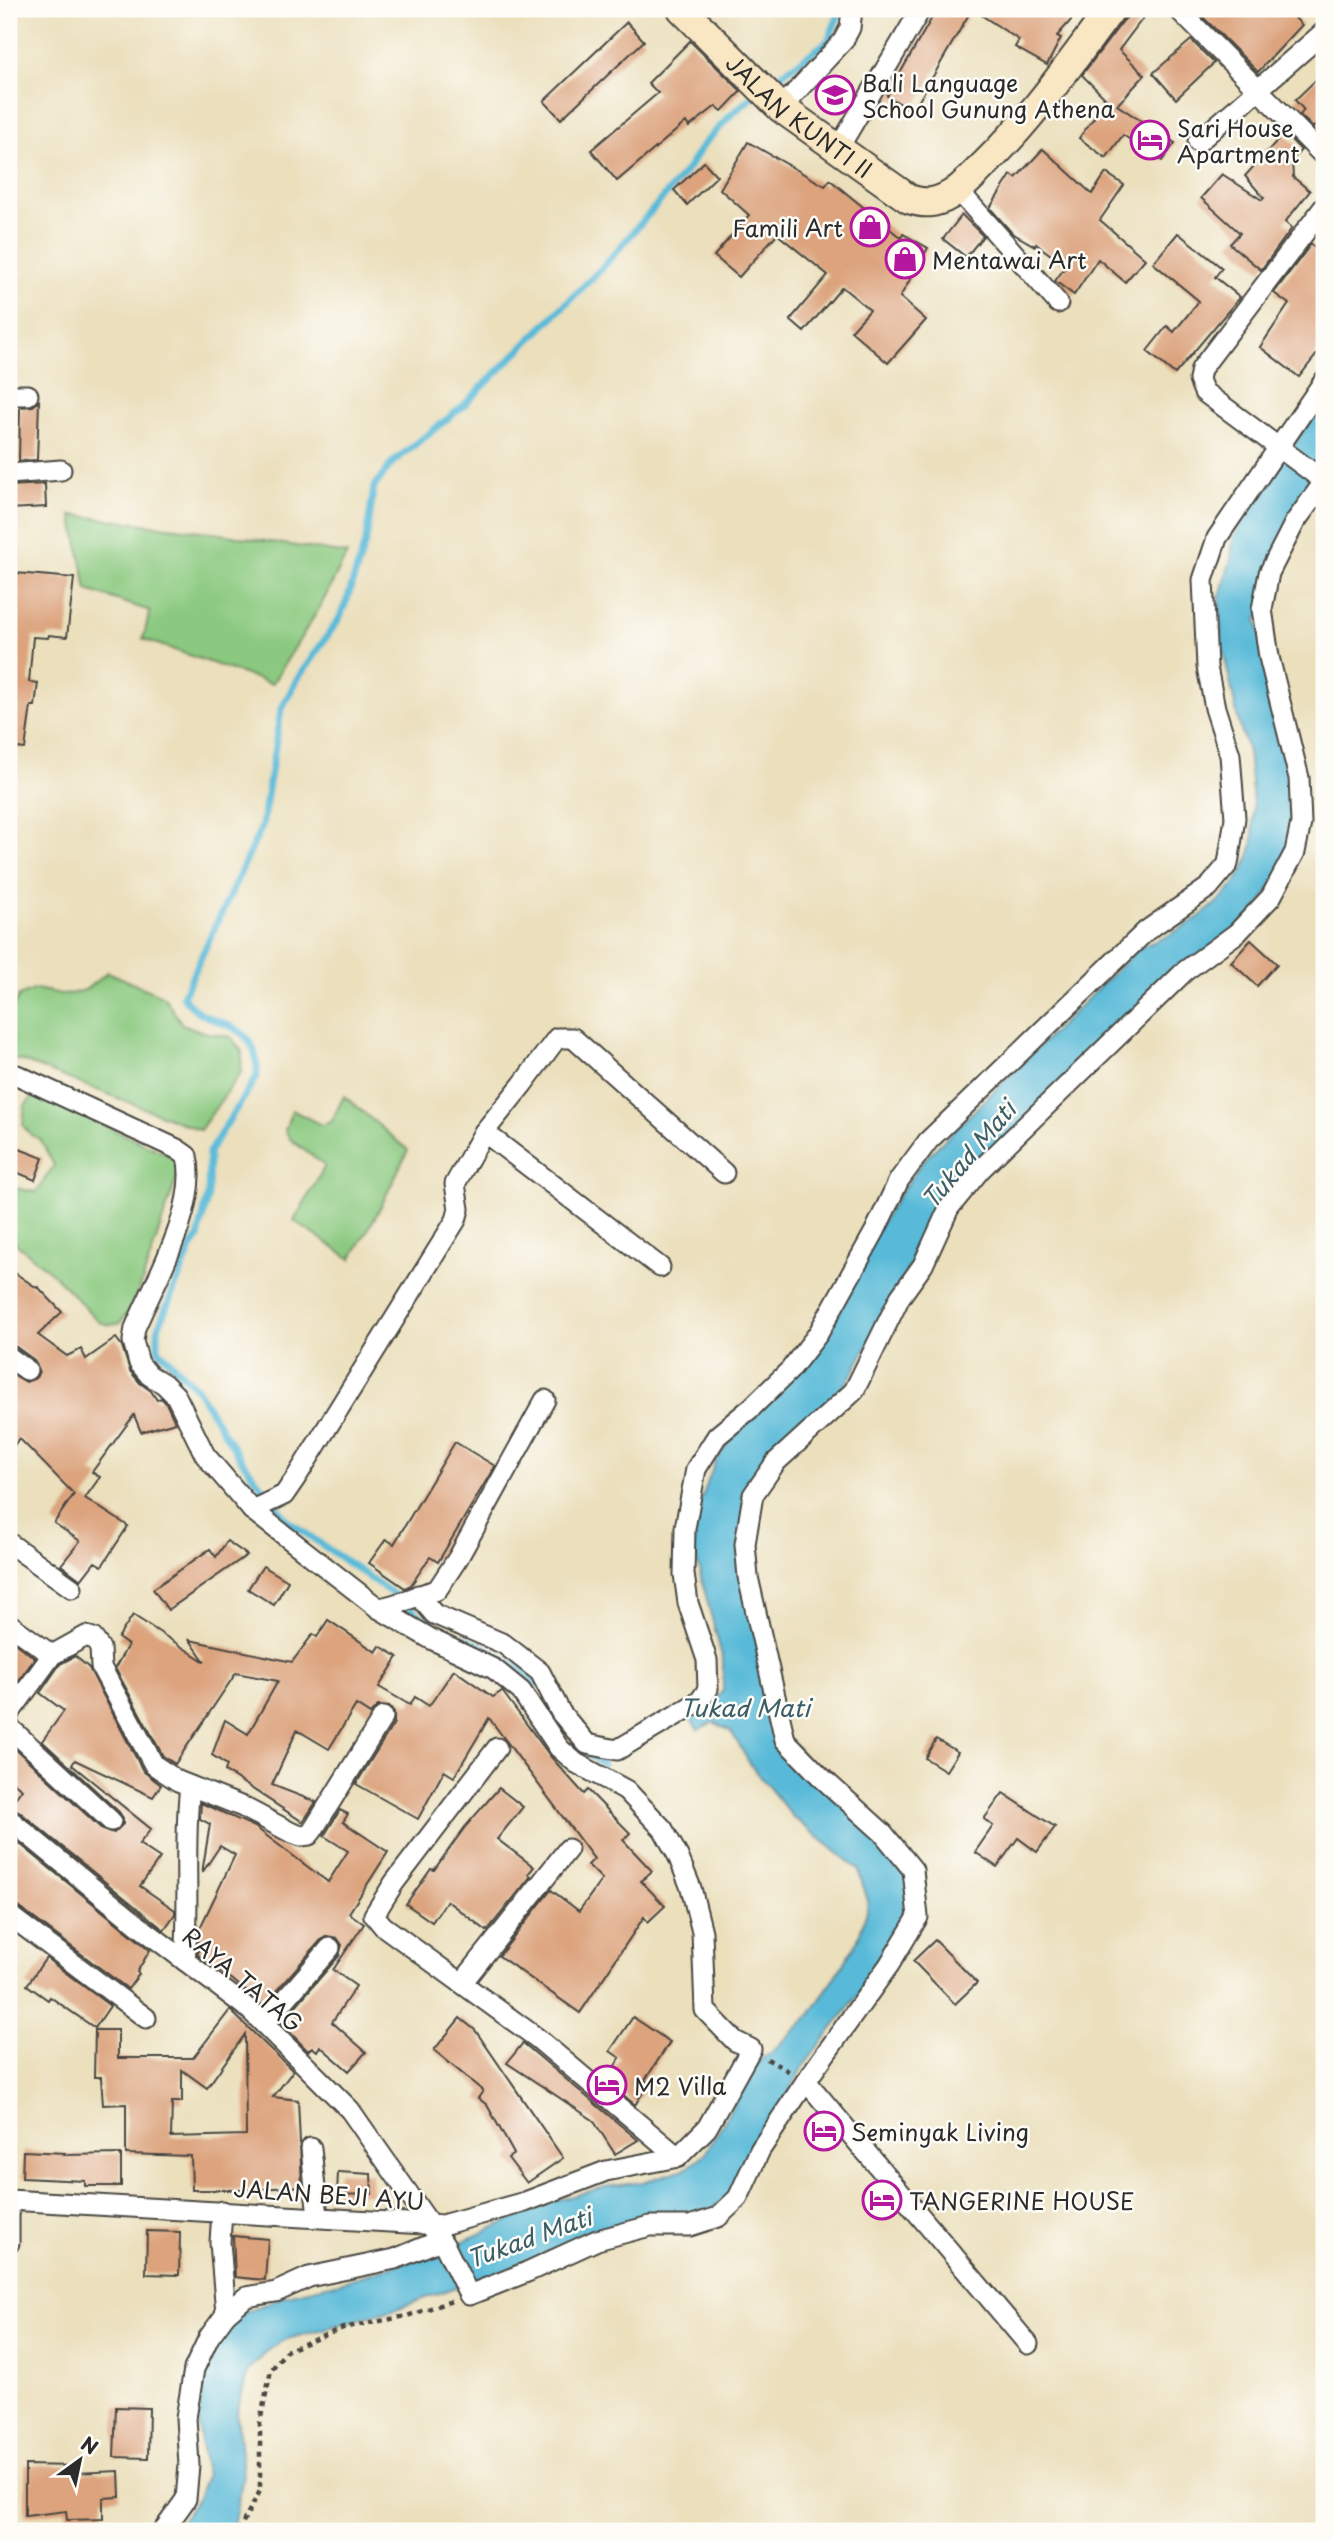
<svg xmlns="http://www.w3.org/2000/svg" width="1333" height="2540" font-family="'Playpen Sans',sans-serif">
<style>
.green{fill:#8ac97f;stroke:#5a7a55;stroke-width:2}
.water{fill:#59bad8;stroke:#427282;stroke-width:2}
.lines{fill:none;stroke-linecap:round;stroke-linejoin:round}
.stream{stroke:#59bad8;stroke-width:7}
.building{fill:#dca37d;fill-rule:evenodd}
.street-casing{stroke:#484641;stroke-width:23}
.secondary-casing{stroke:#484641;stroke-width:32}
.path{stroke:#484641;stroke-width:4.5;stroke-dasharray:5 5;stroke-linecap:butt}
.street{stroke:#fff;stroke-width:19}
.secondary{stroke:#f9e7c3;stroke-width:28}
.labels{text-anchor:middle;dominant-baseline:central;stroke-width:5;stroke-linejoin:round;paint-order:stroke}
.poi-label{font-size:23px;fill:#2b2b2b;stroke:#fdfcf7;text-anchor:start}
.street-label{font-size:23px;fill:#2b2b2b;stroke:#fdfcf7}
.water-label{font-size:24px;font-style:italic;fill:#3b5d68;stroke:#fdfcf7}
</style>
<rect width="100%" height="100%" fill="#fdfcf7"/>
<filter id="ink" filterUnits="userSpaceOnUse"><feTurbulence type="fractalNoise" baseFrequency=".0143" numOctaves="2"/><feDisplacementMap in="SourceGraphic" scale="14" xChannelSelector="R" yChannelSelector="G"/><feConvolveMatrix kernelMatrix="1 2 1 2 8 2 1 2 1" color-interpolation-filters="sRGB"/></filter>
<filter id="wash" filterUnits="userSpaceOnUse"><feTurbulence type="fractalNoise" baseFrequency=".00686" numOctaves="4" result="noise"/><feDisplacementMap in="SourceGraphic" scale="28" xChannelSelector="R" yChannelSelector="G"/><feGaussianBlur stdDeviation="1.57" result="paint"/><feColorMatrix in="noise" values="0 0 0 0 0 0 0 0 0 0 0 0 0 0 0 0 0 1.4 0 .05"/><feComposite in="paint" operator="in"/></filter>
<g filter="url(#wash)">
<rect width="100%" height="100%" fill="#ebdfbc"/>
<g class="green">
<path d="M72,515L208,532L347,554L320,607L272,684L143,639L150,611L87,590Z"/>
<path d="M108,972L164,997L182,1024L203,1032L231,1037L242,1052L241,1072L200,1130L23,1061L9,1058V1016L19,996L36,989L66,995L85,990Z"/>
<path d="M35,1093L175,1158L180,1168L141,1285L126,1315L120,1323L110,1325L99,1322L53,1274L9,1238V1187L36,1192L54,1165L40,1139L31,1135L23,1126L25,1106Z"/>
<path d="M344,1096L408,1150L377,1214L351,1259L294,1221L325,1166L290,1139L285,1130L292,1110L321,1125L331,1122Z"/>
</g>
<path class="water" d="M1324,401V473L1257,620L1292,771L1294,848L1259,906L945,1207L904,1276L853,1373L828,1406L745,1501L779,1729L911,1873L915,1905L894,1949L802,2068L748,2167L726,2198L712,2208L697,2212L610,2226L474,2284L461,2285L396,2309L287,2339L270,2349L248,2371L237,2412L243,2477L232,2531H174L198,2497L206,2477L199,2429L201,2395L210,2356L236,2316L287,2295L339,2283L444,2250L548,2203L604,2187L643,2182L687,2168L705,2154L759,2061L772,2052L810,2015L857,1942L867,1911L868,1901L858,1869L793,1817L750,1764L731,1731L713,1722L698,1730L688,1715L705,1703L709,1705L723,1691V1660L693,1547L700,1503L715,1462L727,1444L773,1397L899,1195L923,1161L1139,948C1149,943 1160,940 1169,935C1207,916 1249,882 1253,838V803L1248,752L1239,723L1221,640L1219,599L1231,559L1233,539L1251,507Z"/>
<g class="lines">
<g class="stream">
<path d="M766,86L828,41L841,9"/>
<path d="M538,1685L524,1671L479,1644L440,1629L423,1618L390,1592L288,1521L240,1458L196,1388L158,1349V1328L192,1246L198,1238L208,1195L209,1152L257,1076C260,1012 205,1033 183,996L262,826L281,710L296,681L339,619L347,600L366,540L374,487L393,462L461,408L602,268L687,170L703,145L732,114L757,93"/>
<path d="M581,1749L603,1764"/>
</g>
</g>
<g id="blocks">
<g class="building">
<path d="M937,9H1081L1057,36L1061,38L1047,65L1015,47L1019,40L972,9L913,111L887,96Z"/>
<path d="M1135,9H1140L1146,14L1119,50L1145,75L1117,105L1175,143L1162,161L1123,135L1106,158L1079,138L1107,100L1082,75L1123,21Z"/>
<path d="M1195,9H1286L1302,25L1258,72Z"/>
<path d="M627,22L644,41L561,119L544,101Z"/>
<path d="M1191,40L1214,63L1176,99L1153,73Z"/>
<path d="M690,41L741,91L722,111L716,106L689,127L686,122L617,181L591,150L658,93L648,83Z"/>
<path d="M1324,72V131L1317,124L1313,128L1300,115L1304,110L1295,100Z"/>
<path d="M1284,133L1301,150L1292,160L1293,177L1310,191L1285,222L1292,228L1261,270L1230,244L1240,233L1201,198L1222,174L1262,200L1264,198L1245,176Z"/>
<path d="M748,142L825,186L830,180L901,238L903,234L928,248L900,297L926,320L888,363L851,331L870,310L842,287L804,332L790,320L828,275L777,234L739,277L714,256L749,215L720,189Z"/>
<path d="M1043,149L1092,194L1106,173L1124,185L1100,220L1145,259L1125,282L1098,259L1074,295L1055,281L1066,266L1036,244L1035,246L1012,233L990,208L1011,175L1016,178Z"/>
<path d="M704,162L717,176L687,205L674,190Z"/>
<path d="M962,215L983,236L966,257L943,239Z"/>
<path d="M1178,233L1222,268L1215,277L1240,297L1175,374L1147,351L1167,326L1174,332L1199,301L1153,263Z"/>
<path d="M1324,234V345L1299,377L1260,347L1289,304L1274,293L1311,244L1314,247Z"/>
<path d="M39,401L37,460L19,461L20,407L33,406Z"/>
<path d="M45,484L46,507L9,509V486Z"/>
<path d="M15,573L74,578L67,637L49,635L48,638L33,637L29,682L38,683L35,706H31L25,749L9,747V695L12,668L9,667V604L13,605Z"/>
<path d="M1251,940L1277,964L1257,986L1231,962Z"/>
<path d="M9,1145L43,1158L35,1180L9,1169Z"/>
<path d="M9,1269L37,1288L38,1287L62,1312L38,1335L67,1356L81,1349L86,1359L116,1338L122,1346L130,1371L140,1383L151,1391L157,1400L161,1398L166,1403L175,1422L141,1432L134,1415L92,1472L100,1477L85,1498L128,1526L102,1566L95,1562L81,1580L61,1565L80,1541L54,1523L74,1494L19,1438L9,1453V1372L26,1382L36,1378L39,1371L34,1360L16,1347L9,1345Z"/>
<path d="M455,1442L495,1466L438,1562L430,1557L411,1585L405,1588L369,1563L386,1539L394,1544Z"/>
<path d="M227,1541L247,1555L168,1610L153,1589L210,1549L216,1557Z"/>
<path d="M263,1566L288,1581L274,1605L248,1589Z"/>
<path d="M133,1615L205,1662L190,1640L292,1662L313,1634L317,1637L328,1620L376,1652L380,1646L398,1657L379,1687L410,1705L415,1697L429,1706L454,1670L493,1697L502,1691L551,1757L584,1794L588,1790L630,1833L623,1840L652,1871L641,1881L665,1906L648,1922L644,1917L580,2013L499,1956L551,1890L579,1911L602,1879L588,1865L594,1859L489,1718L454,1777L444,1771L418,1819L356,1784L394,1723V1712L390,1707L378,1706L370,1714L356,1705L329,1749L297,1730L272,1785L316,1802L303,1822L225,1771L227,1765L212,1755L225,1720L248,1734L278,1681L236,1673L175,1764L163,1756L115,1668L128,1645L118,1638Z"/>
<path d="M9,1639L35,1658L9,1694Z"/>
<path d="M75,1656L89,1668L143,1771L161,1785L153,1797L75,1760L72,1765L151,1829L139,1844L160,1858L140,1886L175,1910V1914L164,1930L17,1810L9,1807L22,1789L9,1779V1743L103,1830L114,1833L123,1824V1818L119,1812L42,1741L64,1711L40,1693L60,1664Z"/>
<path d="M936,1739L958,1752L946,1771L925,1758Z"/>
<path d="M499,1788L523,1807L497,1839L534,1867L528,1874L531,1876L487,1931L447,1901L432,1922L406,1904L431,1869L434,1870L465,1827Z"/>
<path d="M1003,1793L1055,1827L1037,1852L1018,1838L997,1867L975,1852L993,1826L984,1819Z"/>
<path d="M201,1803L255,1827L328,1882L348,1851L324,1836L340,1810L348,1814L343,1822L388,1852L349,1913L364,1924L333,1970L356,1986L332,2022L366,2052L349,2071L320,2046L317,2051L312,2047L308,2051L281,2023L339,1956L342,1945L337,1938L327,1936L321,1940L263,2006L233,1980L198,1955L199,1930L235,1855L220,1846L202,1873L210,1824L200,1819Z"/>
<path d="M9,1835L150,1950L137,1972L139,1974L128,1989L16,1905L9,1903Z"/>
<path d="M935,1940L977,1983L955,2004L913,1961Z"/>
<path d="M46,1958L110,2006L95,2028L50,1997L48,2000L27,1985Z"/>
<path d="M230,2010L293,2071L273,2097L298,2100L302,2186L246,2190H192L191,2156L126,2154V2104L103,2105L101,2077H94L95,2030H118V2058H193ZM245,2034L246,2135L171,2137L172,2102H182V2070L207,2088Z"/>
<path d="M633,2017L670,2042L645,2080L649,2083L635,2105L606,2080L620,2058L610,2051Z"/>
<path d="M460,2018L475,2030L563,2158L527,2183L508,2158L514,2154L487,2105L478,2098L483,2091L434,2050Z"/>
<path d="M523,2043L529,2048L638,2140L615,2154L593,2120L507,2063Z"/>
<path d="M23,2151L65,2153L64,2155L121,2154V2186H85V2181L22,2178Z"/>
<path d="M338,2172L371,2174L372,2194L337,2195Z"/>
<path d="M147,2231L180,2232L179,2275L146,2274Z"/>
<path d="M233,2236L268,2239L265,2280L235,2277Z"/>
<path d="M116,2407L149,2408L148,2458L114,2457Z"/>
<path d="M25,2465L75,2466V2473L119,2471L120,2497L103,2498V2519L67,2520L66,2511L25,2516Z"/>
</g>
</g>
</g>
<g filter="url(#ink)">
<use href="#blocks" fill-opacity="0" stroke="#484641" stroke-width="2"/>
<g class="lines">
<defs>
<g id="street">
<path d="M1178,9L1324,156"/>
<path d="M781,108L843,41L850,28L852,9"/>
<path d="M1198,142L1324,32"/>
<path d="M838,149L921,9"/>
<path d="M958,190L1058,303"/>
<path d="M1324,207L1201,369L1199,380L1204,392L1324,481"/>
<path d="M9,395H28"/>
<path d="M9,474L61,470"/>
<path d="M9,1075H17L177,1149L187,1156C199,1207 155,1281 135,1328L133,1341L139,1363L149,1375L164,1384L176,1396L205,1455L252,1510L378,1608L431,1639L494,1669L521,1691L559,1748L576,1763L626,1790L663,1829L678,1856L691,1888L702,1932L705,2010L735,2041L751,2049L707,2128L678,2157"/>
<path d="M484,1132L660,1267"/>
<path d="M9,1357L27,1370"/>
<path d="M252,1510L284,1495L297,1476L456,1220L459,1209L455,1184L484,1132L522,1085L557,1038H573L724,1173"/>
<path d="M9,1543L72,1588"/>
<path d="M418,1595L434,1614L504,1644L540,1672L561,1713L587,1744L617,1750L700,1701L708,1689L707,1660L688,1603L684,1574L685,1528L696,1469L717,1436L751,1408L790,1370L818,1334L875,1231L899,1180L928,1141L1146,931L1209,887L1228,864L1235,818L1230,755L1215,708L1207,667L1203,580L1217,538L1324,381"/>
<path d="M378,1608C398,1606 416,1595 437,1590L458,1558L545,1400"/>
<path d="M9,1624L52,1655"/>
<path d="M9,1714L52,1655L86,1636L93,1638L100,1648L101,1667L154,1765L178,1781L243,1807L290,1832L301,1836L309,1835L313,1830L383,1717"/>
<path d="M9,1727L111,1821"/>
<path d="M497,1748L394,1883L374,1915L383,1926L537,2038L678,2157"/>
<path d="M9,1819L139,1926L250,2010L350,2110L445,2246L469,2295L527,2272L597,2240L650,2226H690L718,2217L738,2198L760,2150L806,2081L889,1965L918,1917L913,1870L883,1833L821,1777L785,1740L748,1577L745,1544L753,1495L776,1462L854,1391L900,1297L923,1265L949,1208L980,1170L1185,971L1237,933L1271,897L1295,852L1301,823L1299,778L1269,657L1262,609L1269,573L1295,522L1324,482"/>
<path d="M9,1915L146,2018"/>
<path d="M185,1961C190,1903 183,1844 190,1786"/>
<path d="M462,1983L568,1849"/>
<path d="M264,2024L330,1948"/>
<path d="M806,2081L1028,2344"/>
<path d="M311,2148L318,2217"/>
<path d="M9,2200L442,2225L525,2202L606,2171L678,2157"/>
<path d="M222,2211L220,2242L226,2314"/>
<path d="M9,2243V2200"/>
<path d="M163,2531L186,2499L189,2465L186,2418L194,2369L209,2337L226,2314L246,2297L276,2292L309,2277L395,2259L441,2240"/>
</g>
<g id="secondary">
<path id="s1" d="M682,9L781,108L909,199C924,204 935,204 950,195C963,188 974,174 986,163C1033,117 1071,62 1111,9"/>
</g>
</defs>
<use href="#street" class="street-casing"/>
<use href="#secondary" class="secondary-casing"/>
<g class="path">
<path d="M767,2059L790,2072"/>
<path d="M238,2531L260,2491V2422L271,2370L286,2351L343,2328L407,2316L452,2301"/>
</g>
<use href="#street" class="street"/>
<use href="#secondary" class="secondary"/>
</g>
</g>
<defs>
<symbol id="school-ring" viewBox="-11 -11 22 22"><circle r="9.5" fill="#fdfcf7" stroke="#b5179e" stroke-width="1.5"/><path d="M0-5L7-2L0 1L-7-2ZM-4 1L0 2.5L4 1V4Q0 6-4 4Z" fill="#b5179e"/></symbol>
<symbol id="hotel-ring" viewBox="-11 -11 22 22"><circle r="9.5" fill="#fdfcf7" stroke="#b5179e" stroke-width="1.5"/><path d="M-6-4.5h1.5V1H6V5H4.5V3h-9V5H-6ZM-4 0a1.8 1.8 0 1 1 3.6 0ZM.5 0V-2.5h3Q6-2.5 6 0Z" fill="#b5179e"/></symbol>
<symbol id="shop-ring" viewBox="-11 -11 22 22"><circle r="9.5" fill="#fdfcf7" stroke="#b5179e" stroke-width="1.5"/><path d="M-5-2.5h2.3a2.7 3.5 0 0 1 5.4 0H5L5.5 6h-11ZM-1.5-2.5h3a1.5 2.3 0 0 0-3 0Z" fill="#b5179e"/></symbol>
</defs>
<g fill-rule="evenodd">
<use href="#school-ring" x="813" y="73" width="44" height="44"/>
<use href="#hotel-ring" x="1128" y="118" width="44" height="44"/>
<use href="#shop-ring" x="848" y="205" width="44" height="44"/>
<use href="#shop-ring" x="883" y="237" width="44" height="44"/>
<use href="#hotel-ring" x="585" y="2063" width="44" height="44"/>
<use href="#hotel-ring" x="802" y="2109" width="44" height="44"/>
<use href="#hotel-ring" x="860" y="2178" width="44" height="44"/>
</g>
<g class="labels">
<g class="poi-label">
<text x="862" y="82">Bali Language<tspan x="862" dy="26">School Gunung Athena</tspan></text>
<text x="1177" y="127">Sari House<tspan x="1177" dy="26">Apartment</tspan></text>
<text x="843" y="227" text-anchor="end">Famili Art</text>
<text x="932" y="259">Mentawai Art</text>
<text x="634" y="2085">M2 Villa</text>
<text x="851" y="2131">Seminyak Living</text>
<text x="909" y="2200">TANGERINE HOUSE</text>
</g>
<g class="street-label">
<text stroke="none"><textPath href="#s1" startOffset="159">JALAN KUNTI II</textPath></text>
<text transform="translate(243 1979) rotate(40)">RAYA TATAG</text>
<text transform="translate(329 2194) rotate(4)">JALAN BEJI AYU</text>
</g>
<g class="water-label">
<text transform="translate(968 1154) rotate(-50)">Tukad Mati</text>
<text x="745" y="1707">Tukad Mati</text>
<text transform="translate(529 2237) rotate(-20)">Tukad Mati</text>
</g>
</g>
<rect width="1333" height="2540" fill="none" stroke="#fdfcf7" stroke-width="35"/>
<g transform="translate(80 2460) rotate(33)" stroke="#fdfcf7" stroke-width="5" paint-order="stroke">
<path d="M0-5L12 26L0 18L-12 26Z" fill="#2b2b2b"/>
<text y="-10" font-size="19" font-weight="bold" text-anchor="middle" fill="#2b2b2b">N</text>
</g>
</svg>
